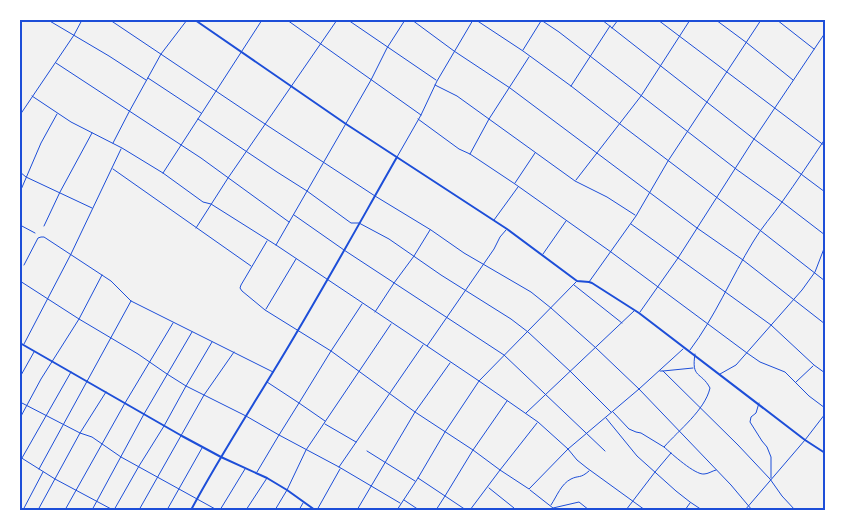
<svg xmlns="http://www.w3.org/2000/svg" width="845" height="530" font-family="Barlow,sans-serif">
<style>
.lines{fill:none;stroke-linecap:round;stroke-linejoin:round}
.minor{stroke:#1d4ed8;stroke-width:1}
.tertiary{stroke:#1d4ed8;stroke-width:2}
.secondary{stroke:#1d4ed8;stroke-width:2}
.neatline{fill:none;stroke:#1d4ed8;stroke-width:2}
</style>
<rect width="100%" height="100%" fill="#f2f2f2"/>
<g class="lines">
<g class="minor">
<path d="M48,20L109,56L146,80"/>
<path d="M110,20L265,124L375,196L431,230L464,253L531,292L551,308L596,348L639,389L731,485L752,510"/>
<path d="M287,20L421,115"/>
<path d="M348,20L436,80"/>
<path d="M412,20L454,51L510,88L697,228L743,260L825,324"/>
<path d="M476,20L523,51L571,86L620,124L761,231L825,281"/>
<path d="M541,20L559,32L736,169L782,202L825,235"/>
<path d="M602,20L754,139L825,192"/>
<path d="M658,20L825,146"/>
<path d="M716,20L747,43L793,80"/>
<path d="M777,20L814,49"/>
<path d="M612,28L618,20"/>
<path d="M523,50L541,21"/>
<path d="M56,63L201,158L289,222"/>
<path d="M148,78L201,113"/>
<path d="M435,85L457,96L575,181L607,197L635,215"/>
<path d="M571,86L610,26"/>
<path d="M32,96L71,122L122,148L163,173L203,202L211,204L276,245L427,346"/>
<path d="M20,115L74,35L82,20"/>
<path d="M198,119L277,172L307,191L351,223H359L389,239L441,275L511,319L528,332L571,372L611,412"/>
<path d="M418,119L459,149L470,154L515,184L611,252L747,353L760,362L785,372L809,396L825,408"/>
<path d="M113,143L129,112L161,54L187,20"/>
<path d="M470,154L489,119L529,57"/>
<path d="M397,157L421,115L437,81L473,20"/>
<path d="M113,169L251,266"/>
<path d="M20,172L26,177L92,208"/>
<path d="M163,173L262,20"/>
<path d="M576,180L641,96L690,20"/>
<path d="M515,183L535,153"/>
<path d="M20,192L41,143L57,114"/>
<path d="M294,215L344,250L504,355L605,451"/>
<path d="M494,220L518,187"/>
<path d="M631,224L771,325L814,365L825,373"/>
<path d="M20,225L35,233"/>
<path d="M44,226L60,192L92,133"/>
<path d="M196,228L228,178L337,20"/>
<path d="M506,230L500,237L494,249L427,346L479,381L538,422L568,449L577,460L587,468L645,510"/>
<path d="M267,241L241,285L240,288L242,291L265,310L331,351L415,412L473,450L500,470L470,510"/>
<path d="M276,245L371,80L387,48L405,20"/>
<path d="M543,254L566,221"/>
<path d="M24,265L38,238L41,237H44L111,281L131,301L273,372"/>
<path d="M20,281L79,319L138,354L167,374L186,386L246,416L279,435L257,472"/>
<path d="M589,282L636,216L668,161L761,20"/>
<path d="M574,285L622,323"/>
<path d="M266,309L296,259"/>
<path d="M375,312L394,283L414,256L430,230"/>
<path d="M640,312L678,258L754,139L825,33"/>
<path d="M24,344L71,254L121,149"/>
<path d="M690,350C715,317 731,278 753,242C761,228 773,215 782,202C797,181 811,160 825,139"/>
<path d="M695,354C691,379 701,371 710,388C705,410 679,430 664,447C672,454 695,475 704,474C708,474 712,471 716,470"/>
<path d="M660,371H663L693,368"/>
<path d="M663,371L738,445L770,479L782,496L795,510"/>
<path d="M720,374L736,365L802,290L815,272L825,246"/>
<path d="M20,377L34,352"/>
<path d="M267,382L299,403L279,435L339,467L400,503"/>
<path d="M796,382L813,366"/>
<path d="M20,402L80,433L92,437L121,457L217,510"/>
<path d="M759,403L756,413L751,417L750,422L762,441L767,447L771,457V478"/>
<path d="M613,412L629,429L636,432L641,433L664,447"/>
<path d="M526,413L634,311"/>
<path d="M20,418L41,379L79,319L102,275"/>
<path d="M606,418L637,456L676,491L690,502L702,510"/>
<path d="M325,421L299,403L331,351L362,304"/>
<path d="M537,423L500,470L529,489L568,449L639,389L683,349"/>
<path d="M325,424L356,442"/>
<path d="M367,451L415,481"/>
<path d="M20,457L55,479L113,510"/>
<path d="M22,458L71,372"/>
<path d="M339,467L423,345"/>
<path d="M39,469L131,301"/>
<path d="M418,478L445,496L436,510"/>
<path d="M489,488L514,508L512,510"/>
<path d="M530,490L553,508L579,502L589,510"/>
<path d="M404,500L419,510"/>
<path d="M551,505C557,496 561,484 571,479C579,475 580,479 589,471"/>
<path d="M23,510L43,472"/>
<path d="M38,510L80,433L106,392"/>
<path d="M65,510L125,403L173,323"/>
<path d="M92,510L144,414L192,332"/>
<path d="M114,510L139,466L164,426L186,386L212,342"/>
<path d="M139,510L204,395L234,352"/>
<path d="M167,510L202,448"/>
<path d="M220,510L245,469"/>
<path d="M246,510L267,478"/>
<path d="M275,510L287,490L306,450L391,324"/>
<path d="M299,510L303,503"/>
<path d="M317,510L340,469"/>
<path d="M357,510L415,412L450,363"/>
<path d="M397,510L418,478L445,432L479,381L576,282"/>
<path d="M466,510L445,496L473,450L507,401"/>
<path d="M626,510L655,472L671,453"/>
<path d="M685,510L690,503"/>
<path d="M745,510L805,440L825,414"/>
<path d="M824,510L825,509"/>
</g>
<g class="tertiary">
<path d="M195,20L346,124L507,229L577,281L589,282L592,283L639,313L805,440L825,453"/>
<path d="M191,510C216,463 245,418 273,372C316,302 356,229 397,157"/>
</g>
<path class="secondary" d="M20,343L182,436L221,457L267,478L287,490L315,510"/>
</g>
<rect width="845" height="530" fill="none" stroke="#ffffff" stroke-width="42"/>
<rect x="21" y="21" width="803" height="488" class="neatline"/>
</svg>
